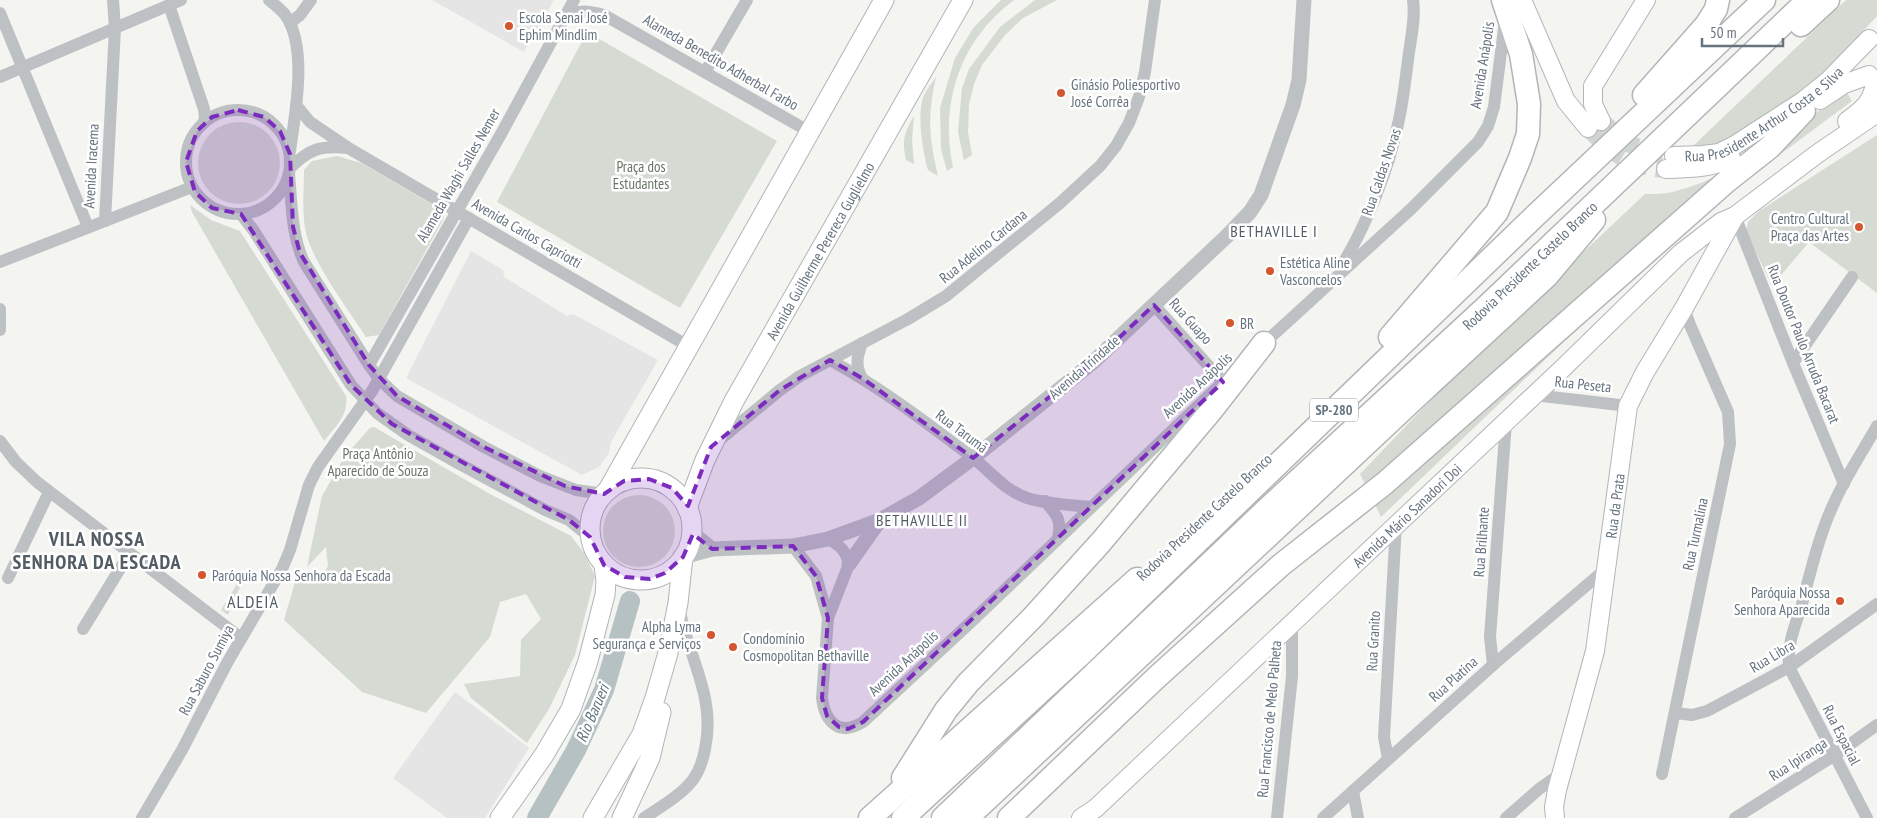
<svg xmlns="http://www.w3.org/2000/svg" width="1877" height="818" font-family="'PT Sans Narrow',sans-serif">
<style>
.built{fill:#e4e5e4}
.green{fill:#d5dad2}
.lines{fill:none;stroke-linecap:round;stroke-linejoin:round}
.river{stroke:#b6c1c4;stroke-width:20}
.secondary-tunnel{stroke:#d0d4d4;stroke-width:18;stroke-dasharray:18 9;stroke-linecap:butt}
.secondary-casing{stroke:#b2b6ba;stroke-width:20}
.primary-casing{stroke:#b1b5b8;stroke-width:21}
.motorway-casing{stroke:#b2b5b8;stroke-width:25}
.minor{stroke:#bdc1c4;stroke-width:12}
.tertiary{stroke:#bdc1c4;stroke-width:15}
.secondary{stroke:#fff;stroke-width:18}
.primary{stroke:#fff;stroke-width:19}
.motorway{stroke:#fff;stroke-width:22}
.marked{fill:#7b2cbf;fill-opacity:0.2;stroke:#7b2cbf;stroke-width:4;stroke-dasharray:10 6;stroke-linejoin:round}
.poi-dot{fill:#d45630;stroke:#fff;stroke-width:2}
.labels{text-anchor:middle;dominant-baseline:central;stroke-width:5;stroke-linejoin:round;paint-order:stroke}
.shield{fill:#fff;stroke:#939da5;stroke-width:1}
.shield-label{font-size:14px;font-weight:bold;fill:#65737f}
.poi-label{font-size:15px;fill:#65737f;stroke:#fff;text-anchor:start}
.street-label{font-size:15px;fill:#65737f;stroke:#fff}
.park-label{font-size:15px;fill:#677663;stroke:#fff}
.neighbourhood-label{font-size:16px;letter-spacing:1px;fill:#525c64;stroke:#fff}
.water-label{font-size:16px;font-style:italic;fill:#61757c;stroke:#fff}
.quarter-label{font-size:18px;letter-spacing:1px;fill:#525c64;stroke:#fff}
.district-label{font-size:20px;font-weight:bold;letter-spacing:1px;fill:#525c64;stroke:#fff}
</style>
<rect width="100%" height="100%" fill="#f4f4f0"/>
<g class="built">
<path d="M432,0H554L524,52Z"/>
<path d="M471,251L503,270L504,277L567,316L573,314L658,360L611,442L609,453L599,467L582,475L406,378Z"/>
<path d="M455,692L529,748L485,818H447L393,778Z"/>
</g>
<g class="green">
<path d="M1001,0H1014C961,39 939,102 953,167L947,171L941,149L940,108L955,58L974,27Z"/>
<path d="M1035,0H1057L1023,18L1005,35L982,65L974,84L969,105L968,132L972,155L964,160L958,132L962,88L969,69L1000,27Z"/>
<path d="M1846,0H1877V16L1826,71L1789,103L1720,148L1697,149L1693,146Z"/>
<path d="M587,32L777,141L680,308L497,202Z"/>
<path d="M936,77C927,117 929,136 938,176L928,170C923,152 917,116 923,98C925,91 932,83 936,77Z"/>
<path d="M1846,91L1852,101L1689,222L1381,517L1360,474L1471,358L1645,194C1652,194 1660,194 1668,193C1734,179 1792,129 1846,91Z"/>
<path d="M914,116L912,140L914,164L906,160C902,140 904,133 914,116Z"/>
<circle cx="239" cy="163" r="41"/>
<path d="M1877,135V293L1809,242L1772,286L1746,231L1748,222L1759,211Z"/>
<path d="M337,156L361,163L442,210L444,218L379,335L366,337C348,309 310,259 305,228C302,210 304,189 304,170L312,161Z"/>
<path d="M190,205L211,220L240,231L346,396C349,415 335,427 324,441L192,212Z"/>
<path d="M374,427L490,494L571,536L584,553L595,576L575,655L549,709L527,743L471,698L464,684L520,676L521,640L541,619L526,594L500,602L490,637L426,713L362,692L284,620L298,572L322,578L328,566L326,547L307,567L322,496L345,456L370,428Z"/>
<circle cx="639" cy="531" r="36"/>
<path d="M237,584L240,587L228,615L221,610Z"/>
</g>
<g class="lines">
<path class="river" d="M537,818L576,750L604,690L630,601"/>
<g class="secondary-tunnel">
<path d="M1601,121C1627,145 1638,152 1674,156"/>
<path d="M1588,128C1616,154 1626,166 1666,169"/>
</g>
<defs>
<g id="secondary">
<path d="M1522,0L1566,101L1588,128"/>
<path d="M1820,100L1844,84L1869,75"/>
<path d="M1601,121L1593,104V86L1646,0"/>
<path d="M1847,121C1863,109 1872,103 1875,83"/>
<path id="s1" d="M1674,156L1703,155L1719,153L1735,145L1803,101L1828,81L1869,39"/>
<path d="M1666,169C1689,168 1710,169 1731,158"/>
<path id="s2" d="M1081,818L1096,808L1563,368L1681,253L1721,222L1735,216L1817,154L1877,113"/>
<path id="s3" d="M1555,818L1554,807L1557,790L1595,651L1628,406L1645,372L1684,308L1735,216"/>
</g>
<g id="primary">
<circle cx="641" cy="529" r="51"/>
<path d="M608,490L884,0"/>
<path id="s4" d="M687,508L705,460L734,401L963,0"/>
<path d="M500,818L544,755L571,709L588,661L605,595L606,581L604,565"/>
<path d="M593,818L642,734L655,698L668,653L678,603L683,557"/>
<path d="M622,818L650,758L661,712"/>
</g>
<g id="motorway">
<path d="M1801,25L1828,0"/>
<path d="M1644,95L1706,25L1716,9L1718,0"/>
<path d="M1390,337L1497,212L1520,158L1528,134L1529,104L1521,54L1503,0"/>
<path d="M1415,395L1428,386L1547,276L1594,220"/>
<path d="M903,778L946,710L968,683L1034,616L1101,542L1211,411L1264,343"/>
<path d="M870,818L1137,579"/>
<path d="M903,818L1078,657L1536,215L1764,0"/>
<path id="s5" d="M943,818L1267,509L1486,307L1808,0"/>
<path d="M967,818L1428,386"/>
<path d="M1009,818L1157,677L1281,565L1385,483L1727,181L1770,147L1804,111"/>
</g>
</defs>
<use href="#secondary" class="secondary-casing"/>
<use href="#primary" class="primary-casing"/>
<use href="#motorway" class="motorway-casing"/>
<g class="minor">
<path d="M269,0C275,5 282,10 286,16C308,49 295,114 290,151"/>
<path d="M169,5L204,109L205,119L203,124"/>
<path d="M0,13L88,227"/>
<path d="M565,20C577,8 589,11 604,15L810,132"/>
<path d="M290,23L300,15L311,0"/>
<path d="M705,72L747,0"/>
<path d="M0,77L181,0"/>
<path d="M296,105L310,122L350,149L688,346"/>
<circle cx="238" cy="162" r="52"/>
<path d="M290,168C309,149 321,145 348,148"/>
<path d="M289,174C292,204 291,234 304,262L369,365L379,379L397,396L484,447L540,476L576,490L604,494"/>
<path d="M241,214L254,231L351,385L377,413L408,435L456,462L545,510L569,520L590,537"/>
<path d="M1735,216L1793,363L1844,484"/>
<path d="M105,221L115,28L113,0"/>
<path d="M0,262L192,187"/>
<path d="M1342,265C1366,226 1389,169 1398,124C1403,103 1405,82 1408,60C1410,42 1416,19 1413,0"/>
<path d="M1154,305L1223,382"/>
<path d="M0,309V330"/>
<path d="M862,343C857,357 855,365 862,378"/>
<path d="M1260,347L1411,209L1478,142L1488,126L1494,107L1505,21"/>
<path d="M830,360C880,387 927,423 972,457C990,471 1004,490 1027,498C1047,504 1070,505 1091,507"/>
<path d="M1793,363L1852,277"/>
<path d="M369,365L501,134L574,0"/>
<path d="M1534,395L1628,406"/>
<path d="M0,441L16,462L37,482L241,638"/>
<path d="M717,442L780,390L800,376L908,319L946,296L1060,203L1100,166L1116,146L1129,123L1139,97L1145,72L1155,0"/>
<path d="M1045,501C1057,515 1062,520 1058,538"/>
<path d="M828,539C840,545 846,551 849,564L828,618L822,698C825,722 839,737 863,722L971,622L1222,383"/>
<path d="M793,546L816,576L828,618"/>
<path d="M8,578L49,492"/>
<path d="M83,629L129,554"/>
<path d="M1493,665L1490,637L1506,422"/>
<path d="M1676,713L1692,715L1707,711L1767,679L1789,667L1877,604"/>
<path d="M1388,759L1384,737L1396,525"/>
<path d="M1662,774L1730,444L1728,412L1690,325L1684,308"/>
<path d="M1353,791L1358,818"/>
<path d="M142,818L182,750L227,663L282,569L290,550L309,485L318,467L372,391L469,218"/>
<path d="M644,818C660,807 680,796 692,781C699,772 703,760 705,749C716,698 690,661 680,612"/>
<path d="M1277,818L1292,676V623"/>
<path d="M1323,818L1493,665L1607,568"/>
<path d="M1506,818L1539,789L1562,773"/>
<path d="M1735,818L1835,755L1877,725"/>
<path d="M1867,818L1789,667C1787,644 1795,626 1802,604C1811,570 1819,535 1834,503C1846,476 1863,451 1877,426"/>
</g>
<g class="tertiary">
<path d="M691,532L712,549"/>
<path d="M683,557L712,549L793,546L828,539L880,520L919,498L973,458L1092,363L1227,236L1250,212L1261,195L1293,105L1299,80L1304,0"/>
<path d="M849,564L880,520"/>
</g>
<use href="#secondary" class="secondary"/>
<use href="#primary" class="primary"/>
<use href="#motorway" class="motorway"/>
</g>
<path class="marked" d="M238,110L264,117L280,131L290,154L293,227L300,253L369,365L397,396L484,447L565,486L604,494L624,481L649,479L672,488L688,506L711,447L780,390L830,360L862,378L973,458L1092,363L1154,305L1223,382L863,722L848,729L839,727L827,716L822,698L828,618L816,576L793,546L712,549L693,534L683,557L665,573L650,579L625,577L604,565L590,537L569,520L392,424L351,385L241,214L212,208L195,192L186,162L197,131L212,117Z"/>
<g class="poi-dot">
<circle cx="509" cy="26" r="5"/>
<circle cx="1061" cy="93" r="5"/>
<circle cx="1859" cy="227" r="5"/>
<circle cx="1270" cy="271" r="5"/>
<circle cx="1230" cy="323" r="5"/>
<circle cx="202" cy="575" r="5"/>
<circle cx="1840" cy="601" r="5"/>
<circle cx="711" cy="635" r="5"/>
<circle cx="733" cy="647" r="5"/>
</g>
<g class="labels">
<rect class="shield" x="1310" y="398.5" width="48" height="23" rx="4"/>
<g class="shield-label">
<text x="1334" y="410">SP-280</text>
</g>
<g class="poi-label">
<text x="519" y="17">Escola Senai José<tspan x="519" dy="17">Ephim Mindlim</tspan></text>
<text x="1071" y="84">Ginásio Poliesportivo<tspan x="1071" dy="17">José Corrêa</tspan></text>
<text x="1849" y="218" text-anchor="end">Centro Cultural<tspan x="1849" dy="17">Praça das Artes</tspan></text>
<text x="1280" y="262">Estética Aline<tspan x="1280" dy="17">Vasconcelos</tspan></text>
<text x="1240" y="323">BR</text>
<text x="212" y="575">Paróquia Nossa Senhora da Escada</text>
<text x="1830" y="592" text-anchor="end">Paróquia Nossa<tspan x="1830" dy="17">Senhora Aparecida</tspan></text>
<text x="701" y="626" text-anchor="end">Alpha Lyma<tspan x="701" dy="17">Segurança e Serviços</tspan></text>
<text x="743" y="638">Condomínio<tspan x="743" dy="17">Cosmopolitan Bethaville</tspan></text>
</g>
<g class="street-label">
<text transform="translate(721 62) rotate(30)">Alameda Benedito Adherbal Farbo</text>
<text transform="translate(1482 65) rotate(-81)">Avenida Anápolis</text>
<text stroke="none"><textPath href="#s1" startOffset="102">Rua Presidente Arthur Costa e Silva</textPath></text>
<text transform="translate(91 166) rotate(-87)">Avenida Iracema</text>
<text transform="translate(1381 172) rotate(-71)">Rua Caldas Novas</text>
<text transform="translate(458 175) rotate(-60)">Alameda Waghi Salles Nemer</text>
<text transform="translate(527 233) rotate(30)">Avenida Carlos Capriotti</text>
<text transform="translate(983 246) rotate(-39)">Rua Adelino Cardana</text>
<text stroke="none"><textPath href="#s4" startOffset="290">Avenida Guilherme Perereca Guglielmo</textPath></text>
<text stroke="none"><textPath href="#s5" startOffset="806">Rodovia Presidente Castelo Branco</textPath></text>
<text transform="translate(1191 321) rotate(48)">Rua Guapo</text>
<text transform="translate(1804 344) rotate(68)">Rua Doutor Paulo Arruda Bacarat</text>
<text transform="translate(1084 367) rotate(-41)">Avenida Trindade</text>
<text transform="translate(1583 384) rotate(6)">Rua Peseta</text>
<text transform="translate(1197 385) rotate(-43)">Avenida Anápolis</text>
<text transform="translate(962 431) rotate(37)">Rua Tarumã</text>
<text stroke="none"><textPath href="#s3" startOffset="319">Rua da Prata</textPath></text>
<text stroke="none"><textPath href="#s2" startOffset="445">Avenida Mário Sanadori Doi</textPath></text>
<text transform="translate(1204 517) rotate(-43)">Rodovia Presidente Castelo Branco</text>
<text transform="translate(1695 534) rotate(-78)">Rua Turmalina</text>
<text transform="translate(1481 542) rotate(-86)">Rua Brilhante</text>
<text transform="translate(1373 641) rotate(-87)">Rua Granito</text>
<text transform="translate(1772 656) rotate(-31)">Rua Libra</text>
<text transform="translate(903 663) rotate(-43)">Avenida Anápolis</text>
<text transform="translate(206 670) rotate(-62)">Rua Saburo Sumiya</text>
<text transform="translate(1453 679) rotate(-42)">Rua Platina</text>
<text transform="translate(1269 719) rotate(-85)">Rua Francisco de Melo Palheta</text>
<text transform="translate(1842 735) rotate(63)">Rua Espacial</text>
<text transform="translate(1798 759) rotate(-33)">Rua Ipiranga</text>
</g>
<g class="park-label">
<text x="641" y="166">Praça dos<tspan x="641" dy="17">Estudantes</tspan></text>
<text x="378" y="453">Praça Antônio<tspan x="378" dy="17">Aparecido de Souza</tspan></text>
</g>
<g class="neighbourhood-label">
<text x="1274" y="231">BETHAVILLE I</text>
<text x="922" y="520">BETHAVILLE II</text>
</g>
<g class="water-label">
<text transform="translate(592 713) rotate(-67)">Rio Barueri</text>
</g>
<g class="quarter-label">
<text x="253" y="601">ALDEIA</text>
</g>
<g class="district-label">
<text x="97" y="539">VILA NOSSA<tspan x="97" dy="23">SENHORA DA ESCADA</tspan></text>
</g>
</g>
<path d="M1702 38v8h81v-8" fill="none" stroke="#65737f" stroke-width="2.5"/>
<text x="1710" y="38" font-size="15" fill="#65737f" stroke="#ffffff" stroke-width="4" paint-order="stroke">50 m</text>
</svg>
